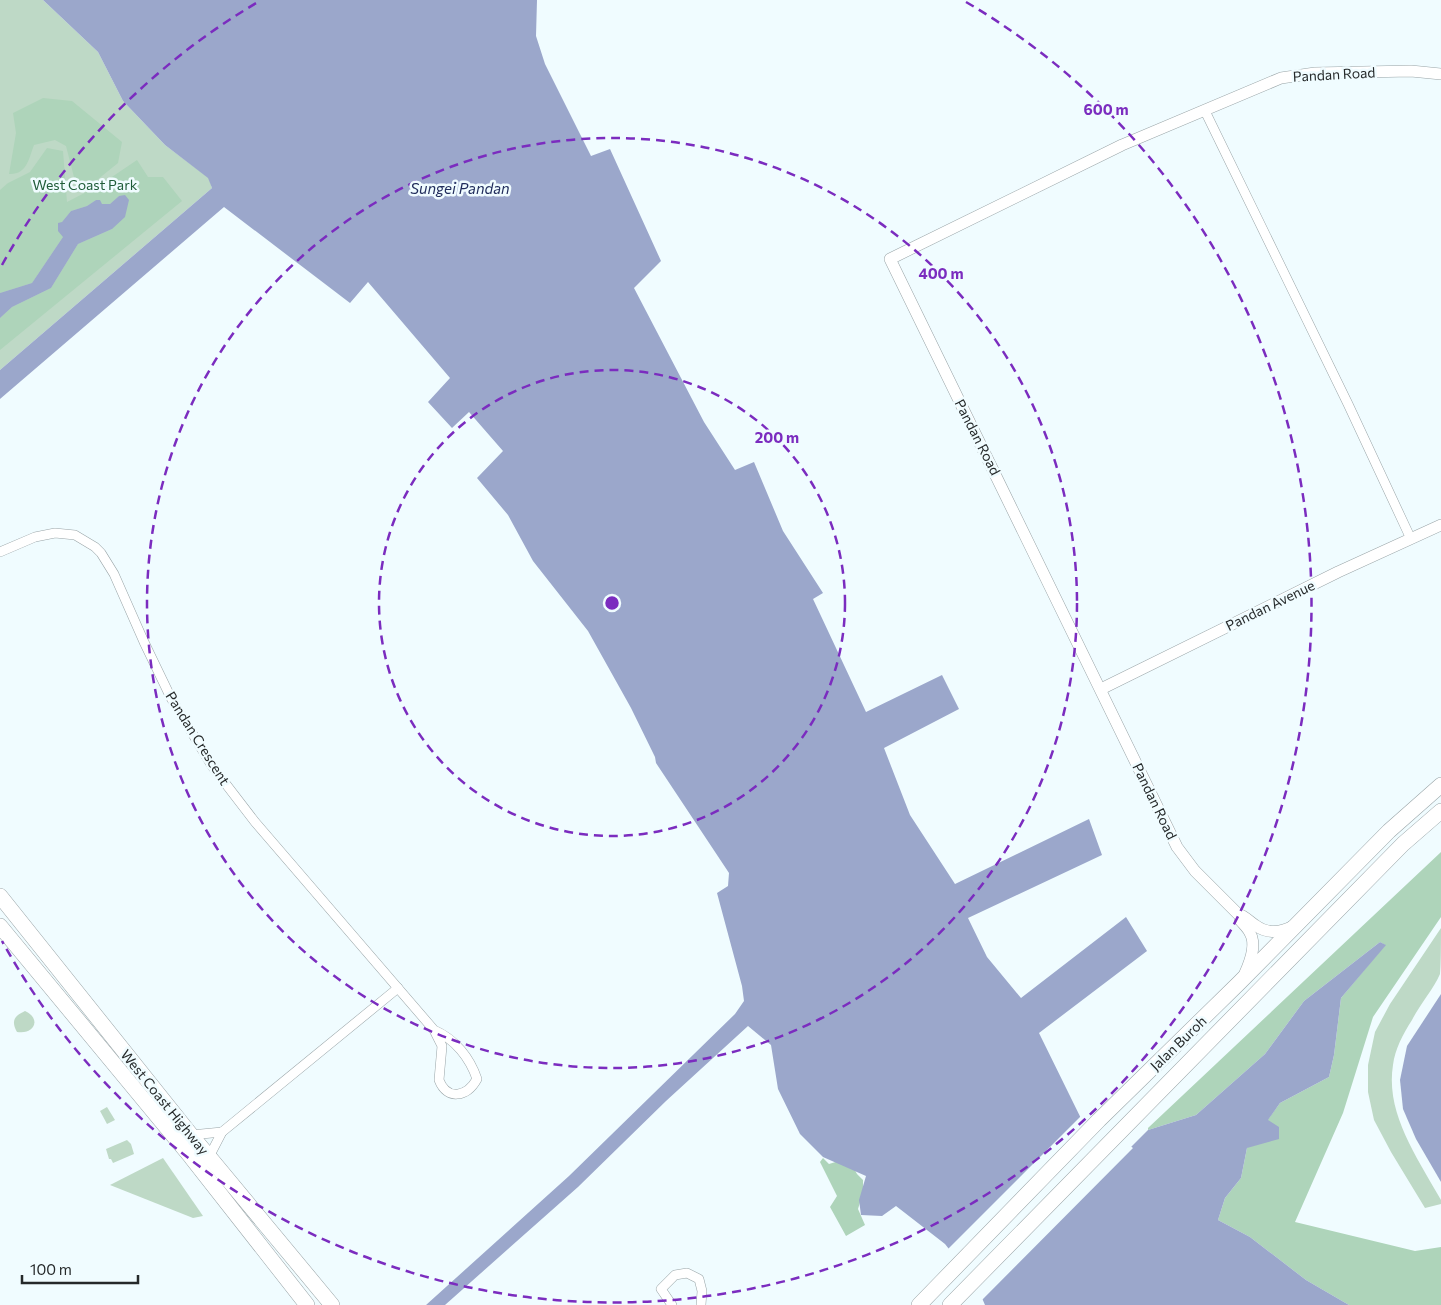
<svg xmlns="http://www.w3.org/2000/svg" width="1441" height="1305" font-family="Commissioner,sans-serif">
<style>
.green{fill:#bed9c6}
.forest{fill:#aed4ba}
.water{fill:#9ba7cb}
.pier{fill:#f0fcff}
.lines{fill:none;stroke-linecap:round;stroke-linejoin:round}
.minor-casing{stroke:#99a4a7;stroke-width:10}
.tertiary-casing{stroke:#99a4a7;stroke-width:12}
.trunk-casing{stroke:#99a4a7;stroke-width:16}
.minor{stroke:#fff;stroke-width:9}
.tertiary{stroke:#fff;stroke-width:11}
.trunk{stroke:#fff;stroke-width:15}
.ring{fill:none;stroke:#7b2cbf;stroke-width:2.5;stroke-dasharray:9 6}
.labels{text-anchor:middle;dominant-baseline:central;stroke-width:5;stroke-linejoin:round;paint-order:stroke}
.street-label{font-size:14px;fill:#25292a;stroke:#f0fcff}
.park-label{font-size:14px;fill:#1f5c39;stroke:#f0fcff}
.water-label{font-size:15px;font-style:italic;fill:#212d5c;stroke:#f0fcff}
.centre{fill:#7b2cbf;stroke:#f0fcff;stroke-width:2.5}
.ring-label{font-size:15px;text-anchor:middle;font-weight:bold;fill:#7b2cbf;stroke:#f0fcff;stroke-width:5;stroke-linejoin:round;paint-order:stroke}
</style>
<rect width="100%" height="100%" fill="#f0fcff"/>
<g class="green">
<path d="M0,0H43L98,52L123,101L165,145L209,178L212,188L0,370Z"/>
<path d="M1441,928C1441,938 1441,967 1440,974C1433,990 1420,1004 1412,1020C1403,1034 1395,1049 1393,1065C1385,1114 1419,1160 1441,1200V1204L1425,1208L1391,1152L1374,1120L1368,1092V1065L1375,1032L1390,1004Z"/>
<path d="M25,1011C42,1019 34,1035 17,1032C11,1021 14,1016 25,1011Z"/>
<path d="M107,1107L115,1120L107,1124L100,1111Z"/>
<path d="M127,1140L131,1144L134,1154L113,1163L111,1159H109L106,1149Z"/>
<path d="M163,1158L203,1216L193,1218L110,1185Z"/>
</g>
<g class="forest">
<path d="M43,98L72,101L122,142L118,163L97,180L75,181L66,146L55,140L34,145C29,158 27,175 9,174L16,133L13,113Z"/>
<path d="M47,148L63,151L67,202L100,185L137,160L148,177H163L182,201L0,350V318L12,307L51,288L78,244L112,229L119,196L110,204H102L96,200L87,206L71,211L62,222L63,237L32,283L0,293V190L8,183L30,172Z"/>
<path d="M1441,852V917L1373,1017L1343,1113L1295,1222L1415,1251L1441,1247V1305H1349L1306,1280L1250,1237L1218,1220L1225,1198L1241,1178L1247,1148L1280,1103L1329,1077L1334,1055L1341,998L1385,945L1380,942L1304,1001L1265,1054L1196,1115L1148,1130V1128Z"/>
<path d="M823,1158L829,1164L842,1160L851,1163L857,1174L863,1180V1192L858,1209L865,1225L846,1236L830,1207L837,1196L820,1162Z"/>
</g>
<g class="water">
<path d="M43,0H537L536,36L545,64L591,156L610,149L661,261L634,288L704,422L735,470L754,462L783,531L823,593L813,599L866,712L942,675L959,709L884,748L910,815L955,884L1089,819L1102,855L968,918L987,957L1021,998L1126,917L1147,951L1039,1033L1099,1155L1122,1156L1148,1130L1196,1115L1265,1054L1304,1001L1380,942L1386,945L1341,998L1334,1055L1329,1077L1280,1103L1268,1120L1279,1127V1139L1247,1148L1241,1178L1225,1198L1218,1220L1250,1237L1306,1280L1349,1305H985L975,1282L945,1244L896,1206L882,1216L861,1215L859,1200L866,1176L823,1157L800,1134L778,1089L771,1045L748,1026L666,1101L578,1187L445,1305H426L569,1176L735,1014L744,1001L742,986L717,893L728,886L729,873L656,763L655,757L631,708L588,631L533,561L508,515L477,478L503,451L469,412L452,428L428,402L450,378L368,282L350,303L224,207L0,399V370L212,188L208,178L165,145L123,101L98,52Z"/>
<path d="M125,195L129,200L125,217L112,229L78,244L51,288L12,307L0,318V293L32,283L63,237L58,231V223L62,222L71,211L87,206L96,200H100L102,204H110L119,196Z"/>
<path d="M1441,994V1182L1416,1139L1403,1109L1400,1080L1407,1046Z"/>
</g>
<path class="pier" d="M1082,1115L1101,1153H1121L1129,1145L1133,1148L981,1301L973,1283L947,1250Z"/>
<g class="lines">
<defs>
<g id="minor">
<path d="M1205,111L1348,404L1411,539"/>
<path d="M0,552L35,537L55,533L75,535L95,547L101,553L114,574L144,642L171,698L212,766L255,822L434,1030L442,1046L439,1080C447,1101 467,1097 477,1079C470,1058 455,1039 434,1030"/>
<path d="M191,1135L222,1132"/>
<path d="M209,1157L222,1132L398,988"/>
<path d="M672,1305L661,1289L675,1275L687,1273L699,1279L702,1291L701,1305"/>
</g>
<g id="tertiary">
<path d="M1101,689L1338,572L1441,525"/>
<path d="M1240,920C1243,924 1248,928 1250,933C1257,945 1250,962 1245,973"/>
<path d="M1293,926C1280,933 1267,934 1255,925C1249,921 1245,916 1238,914L1195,871L1177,847L890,259L1122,145L1281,78L1315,73L1411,71L1441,74"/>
</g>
<g id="trunk">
<path d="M0,896L191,1135L332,1305"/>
<path d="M0,926L191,1157L307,1305"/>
<path d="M919,1305L1099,1120L1239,983L1389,831L1441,785"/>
<path d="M950,1305L1403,844L1441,811"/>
</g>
</defs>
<use href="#minor" class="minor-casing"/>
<use href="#tertiary" class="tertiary-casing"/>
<use href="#trunk" class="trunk-casing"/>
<use href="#minor" class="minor"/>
<use href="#tertiary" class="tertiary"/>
<use href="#trunk" class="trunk"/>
</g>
<g class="ring">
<circle cx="612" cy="603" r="233"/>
<circle cx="612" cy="603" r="465"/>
<path d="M2 265A698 698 0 0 1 258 2M966 2A698 698 0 1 1 2 941"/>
</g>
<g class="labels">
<g class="street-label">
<text transform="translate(1334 74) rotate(-3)">Pandan Road</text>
<text transform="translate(978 437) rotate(63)">Pandan Road</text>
<text transform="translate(1270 605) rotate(-26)">Pandan Avenue</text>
<text transform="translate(198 738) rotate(58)">Pandan Crescent</text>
<text transform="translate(1155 801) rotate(64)">Pandan Road</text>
<text transform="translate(1178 1043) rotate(-44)">Jalan Buroh</text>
<text transform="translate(165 1102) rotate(51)">West Coast Highway</text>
</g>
<g class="park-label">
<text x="85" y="184">West Coast Park</text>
</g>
<g class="water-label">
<text x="460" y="188">Sungei Pandan</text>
</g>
</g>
<circle cx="612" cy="603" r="8" class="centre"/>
<g class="ring-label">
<text x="1106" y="115">600 m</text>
<text x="941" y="279">400 m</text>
<text x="777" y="443">200 m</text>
</g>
<path d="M22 1275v8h116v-8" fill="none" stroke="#25292a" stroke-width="2.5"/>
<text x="30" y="1275" font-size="15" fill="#25292a" stroke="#f0fcff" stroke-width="4" paint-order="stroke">100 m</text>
</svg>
